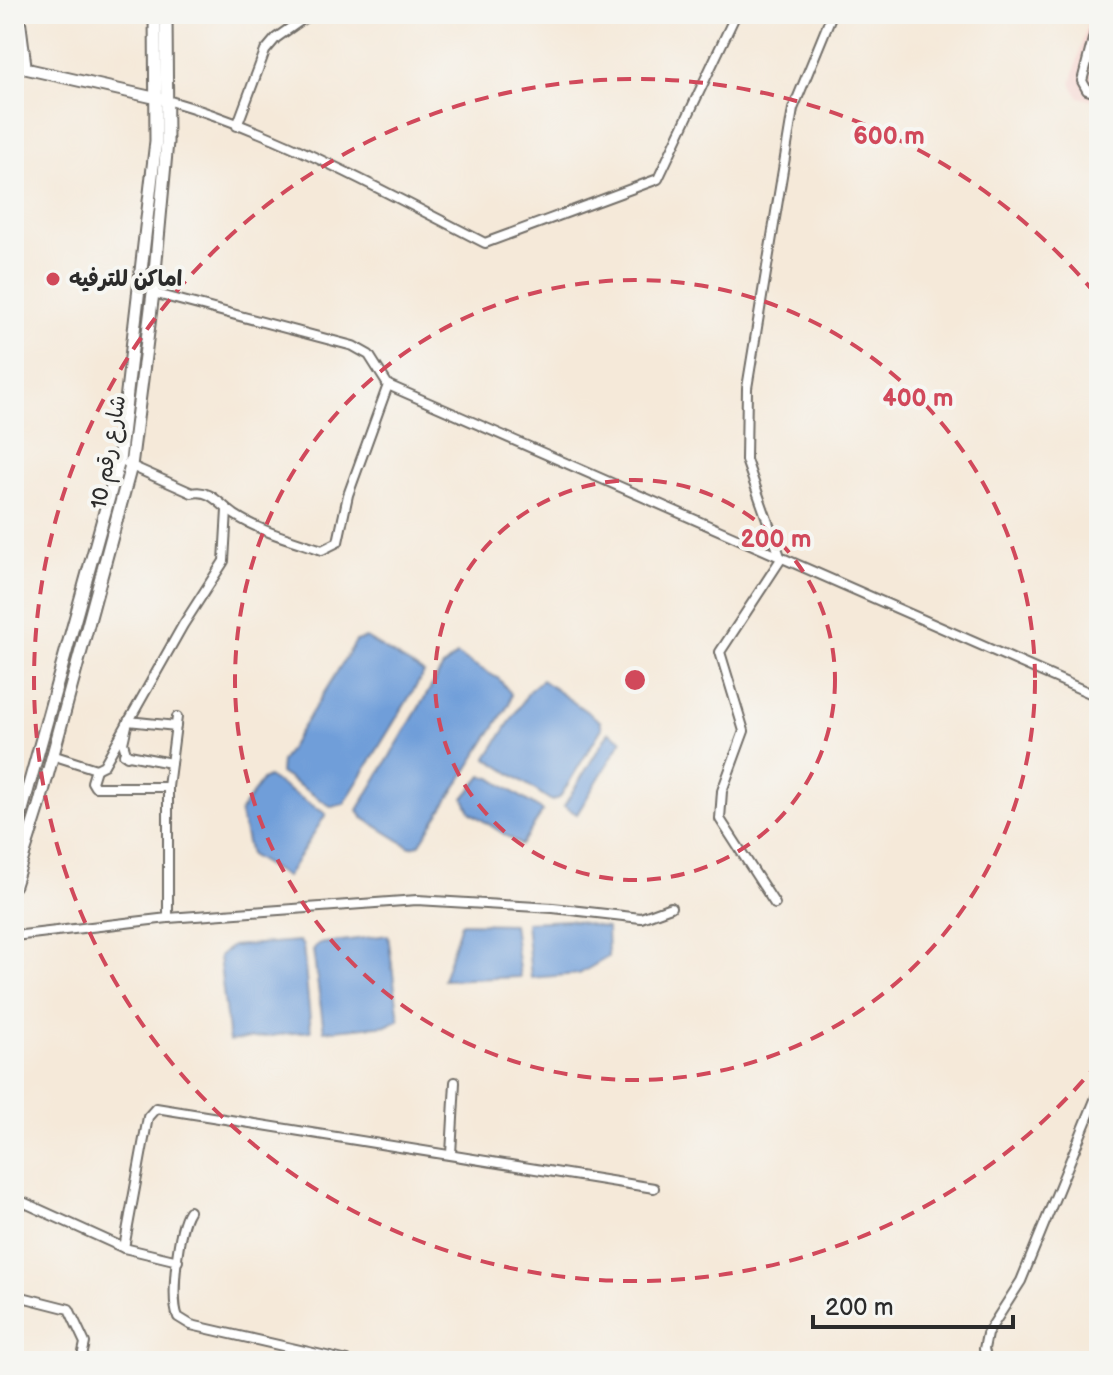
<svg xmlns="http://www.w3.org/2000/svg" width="1113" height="1375" font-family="'Balsamiq Sans','Playpen Sans Arabic',sans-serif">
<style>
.built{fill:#f7d0cb}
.water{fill:#709ed9;stroke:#4e6482;stroke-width:2}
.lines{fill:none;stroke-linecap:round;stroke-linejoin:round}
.minor-casing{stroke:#726e68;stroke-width:12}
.tertiary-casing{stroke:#726e68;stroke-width:14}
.secondary-casing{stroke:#726e68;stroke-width:15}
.minor{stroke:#fff;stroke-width:8}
.tertiary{stroke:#fff;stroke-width:10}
.secondary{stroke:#fff;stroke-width:11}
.ring{fill:none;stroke:#d1495b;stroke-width:4;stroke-dasharray:14 10}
.poi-dot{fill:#d1495b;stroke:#f6f6f2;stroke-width:3}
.labels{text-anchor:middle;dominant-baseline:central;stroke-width:8;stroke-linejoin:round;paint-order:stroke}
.poi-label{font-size:22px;font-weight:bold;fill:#2b2b2b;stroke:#f6f6f2;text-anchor:start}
.street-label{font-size:22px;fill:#2b2b2b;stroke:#f6f6f2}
.centre{fill:#d1495b;stroke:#f6f6f2;stroke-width:4}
.ring-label{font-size:24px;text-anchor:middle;font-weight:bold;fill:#d1495b;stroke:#f6f6f2;stroke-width:8;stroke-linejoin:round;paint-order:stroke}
</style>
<rect width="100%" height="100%" fill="#f6f6f2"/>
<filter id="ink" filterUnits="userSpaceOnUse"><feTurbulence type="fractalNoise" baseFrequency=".0125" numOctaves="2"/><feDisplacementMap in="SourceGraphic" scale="16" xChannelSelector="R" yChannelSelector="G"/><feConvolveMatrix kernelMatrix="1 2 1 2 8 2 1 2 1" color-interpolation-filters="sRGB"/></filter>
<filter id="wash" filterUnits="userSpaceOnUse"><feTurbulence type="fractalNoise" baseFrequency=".006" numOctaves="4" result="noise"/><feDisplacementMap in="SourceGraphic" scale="32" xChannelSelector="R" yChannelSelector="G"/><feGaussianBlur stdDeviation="1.8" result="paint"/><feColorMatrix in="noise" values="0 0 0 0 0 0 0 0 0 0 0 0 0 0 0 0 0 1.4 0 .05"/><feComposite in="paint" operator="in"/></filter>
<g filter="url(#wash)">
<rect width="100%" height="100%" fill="#f5e9d9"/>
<path class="built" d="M1090,14H1099V102L1079,97L1071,84Z"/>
<g class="water">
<path d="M366,638L424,673L344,804L332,807L280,773L281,762L356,641Z"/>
<path d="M457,655L499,679L511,694L509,704L419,845L410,847L362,817L358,810L443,667Z"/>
<path d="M542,680L600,721L602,728L560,797L552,801L487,758L530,690Z"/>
<path d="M609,732L622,740L577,814L564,806Z"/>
<path d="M482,776L491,778L543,811L521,845L470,812L464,798Z"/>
<path d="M268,777L326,814L286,877L250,855L240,812L262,780Z"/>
<path d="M569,920L607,928L608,957L579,974L531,978L526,922Z"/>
<path d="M461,923L513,924L520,977L443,980Z"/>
<path d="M388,935L399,1019L388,1025L324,1031L313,950L318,944Z"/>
<path d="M299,941L303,946L311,1031L229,1041L219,956L232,946Z"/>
</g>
</g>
<g filter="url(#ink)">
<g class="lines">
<defs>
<g id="minor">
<path d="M20,14L27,69"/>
<path d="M1099,16L1082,81L1087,90L1099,94"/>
<path d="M167,100C278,132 383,191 485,243L658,179L736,14"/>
<path d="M237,126L265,51L276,38L310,14"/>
<path d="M153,293L353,346L369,355L388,385L1099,697"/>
<path d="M127,464L192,493C210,488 221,506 235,515C261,532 293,540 322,550L338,542L348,495L388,385"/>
<path d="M124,754L171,763"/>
<path d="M52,755L96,769L104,765L183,625L224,561L227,510"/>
<path d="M127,756L123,743L128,721L176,726"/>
<path d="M96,769L92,782L95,787H168"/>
<path d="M775,904L720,819L722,791L744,731L720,652L781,559L746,460L747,388L793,109L832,14"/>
<path d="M168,918V787L177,717"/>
<path d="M14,936L168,918L417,900L553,908L641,918L671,907"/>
<path d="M451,1154L455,1082"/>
<path d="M14,1198L124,1248L178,1261"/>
<path d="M189,1211C178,1228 170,1299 178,1317L191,1325L348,1361"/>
<path d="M124,1248L148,1117L156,1108L654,1188"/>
<path d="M14,1295L69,1309L85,1343L81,1361"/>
<path d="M987,1361L984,1349L987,1334L1021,1281L1099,1090"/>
</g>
<path id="tertiary" d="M14,66L160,99"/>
<g id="secondary">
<path d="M14,839L119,461L156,141L155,14"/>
<path d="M14,885L39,806L131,466L153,293L167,142L166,14"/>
</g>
</defs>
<use href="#minor" class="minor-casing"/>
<use href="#tertiary" class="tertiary-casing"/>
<use href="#secondary" class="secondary-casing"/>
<use href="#minor" class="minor"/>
<use href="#tertiary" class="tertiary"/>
<use href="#secondary" class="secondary"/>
</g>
</g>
<g class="ring">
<circle cx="635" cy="680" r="200"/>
<circle cx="635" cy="680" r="400"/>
<path d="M1099 1062A601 601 0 1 1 1099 298"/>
</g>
<circle class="poi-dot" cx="53" cy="279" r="8"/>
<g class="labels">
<g class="poi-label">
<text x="69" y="279">اماكن للترفيه</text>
</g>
<g class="street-label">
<text transform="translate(109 452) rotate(-80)">شارع رقم 10</text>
</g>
</g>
<circle cx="635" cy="680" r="12" class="centre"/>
<g class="ring-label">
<text x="889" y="144">600 m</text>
<text x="918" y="406">400 m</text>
<text x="776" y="547">200 m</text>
</g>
<rect width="1113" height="1375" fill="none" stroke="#f6f6f2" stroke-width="48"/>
<path d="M813 1315v12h200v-12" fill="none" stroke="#2b2b2b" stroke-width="4"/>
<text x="825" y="1315" font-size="24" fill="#2b2b2b" stroke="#f6f6f2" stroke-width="6" paint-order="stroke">200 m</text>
</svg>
